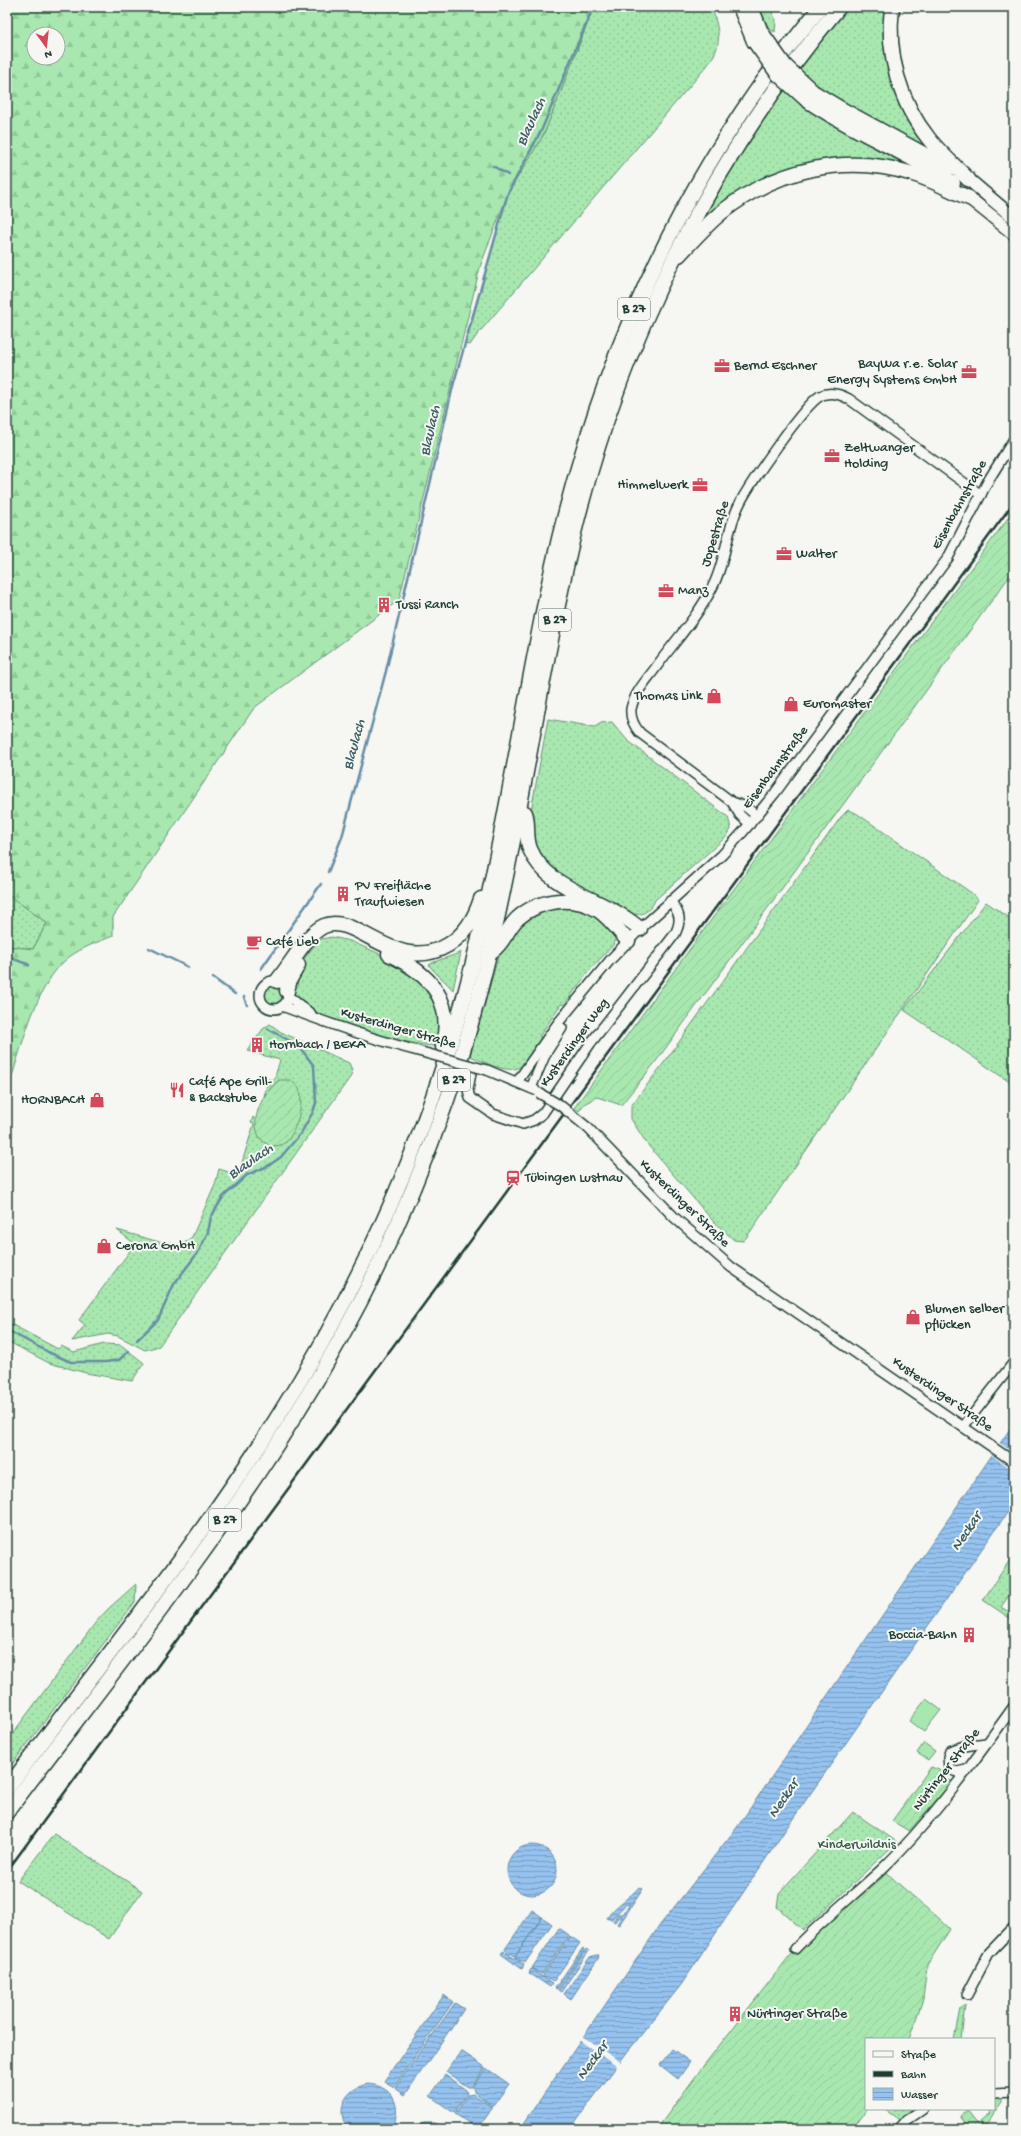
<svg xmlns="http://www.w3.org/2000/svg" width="1021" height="2136" font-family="'Gochi Hand',sans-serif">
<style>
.grass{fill:url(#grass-dots);stroke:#649272}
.forest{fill:url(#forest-firs);stroke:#649272;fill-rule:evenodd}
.garden{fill:url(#garden-furrows);stroke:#649272}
.pitch{fill:#a8e8b0;stroke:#649272}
.water{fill:url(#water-rules);stroke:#668da4}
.pier{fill:#f6f6f2}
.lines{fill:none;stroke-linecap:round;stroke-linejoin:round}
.stream{stroke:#668da4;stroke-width:2.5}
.minor-casing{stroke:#1f3d34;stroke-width:12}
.major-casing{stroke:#1f3d34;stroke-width:15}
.highway-casing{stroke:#1f3d34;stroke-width:17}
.minor{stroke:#f6f6f2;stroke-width:9}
.major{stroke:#f6f6f2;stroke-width:12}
.highway{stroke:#f6f6f2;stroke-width:14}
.rail{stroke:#1f3d34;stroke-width:2.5}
.minor-bridge-casing{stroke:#1f3d34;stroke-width:12;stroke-linecap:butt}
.highway-bridge-casing{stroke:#1f3d34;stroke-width:17;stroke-linecap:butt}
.minor-bridge{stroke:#f6f6f2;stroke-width:9}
.highway-bridge{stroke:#f6f6f2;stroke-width:14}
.labels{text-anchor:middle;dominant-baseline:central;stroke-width:4;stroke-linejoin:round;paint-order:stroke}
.shield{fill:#f6f6f2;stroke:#60746d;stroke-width:1}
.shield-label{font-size:13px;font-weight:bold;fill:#1f3d34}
.poi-label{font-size:14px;fill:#1f3d34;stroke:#f6f6f2;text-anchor:start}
.street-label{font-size:14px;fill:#1f3d34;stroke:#f6f6f2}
.park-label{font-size:14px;fill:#3a5f4d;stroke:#f6f6f2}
.water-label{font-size:15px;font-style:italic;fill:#3c5e63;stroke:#f6f6f2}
</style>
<defs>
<pattern id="grass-dots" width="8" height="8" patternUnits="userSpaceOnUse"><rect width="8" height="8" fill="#a8e8b0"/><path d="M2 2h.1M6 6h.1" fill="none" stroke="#90c898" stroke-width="1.8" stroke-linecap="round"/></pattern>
<pattern id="forest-firs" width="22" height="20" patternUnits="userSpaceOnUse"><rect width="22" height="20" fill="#a8e8b0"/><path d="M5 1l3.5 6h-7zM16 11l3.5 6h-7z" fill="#90c898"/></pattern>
<pattern id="garden-furrows" width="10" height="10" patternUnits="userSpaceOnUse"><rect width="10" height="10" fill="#a8e8b0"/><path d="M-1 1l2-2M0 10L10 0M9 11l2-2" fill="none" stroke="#90c898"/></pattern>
<pattern id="water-rules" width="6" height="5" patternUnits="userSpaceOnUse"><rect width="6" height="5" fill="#95c2ef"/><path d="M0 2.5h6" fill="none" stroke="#799fc2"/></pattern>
</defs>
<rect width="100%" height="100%" fill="#f6f6f2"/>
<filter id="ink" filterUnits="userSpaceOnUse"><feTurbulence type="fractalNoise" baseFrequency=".025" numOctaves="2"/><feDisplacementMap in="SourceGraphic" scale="8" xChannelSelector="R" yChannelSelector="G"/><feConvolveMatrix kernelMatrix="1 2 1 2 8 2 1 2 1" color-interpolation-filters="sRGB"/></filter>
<g filter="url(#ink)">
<g class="grass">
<path d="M594,7H712C719,33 724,44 706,67L477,335L470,345L464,344L508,193L544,134Z"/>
<path d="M758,7H769L776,20L775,32L769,29Z"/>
<path d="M849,7H889L888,47L939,156L828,96L797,71Z"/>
<path d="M784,89L808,108L927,171L814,164L699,224L725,178Z"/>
<path d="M548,719L595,727L601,723L612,722L627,740L728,817L731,829L727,836L655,900C650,912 641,917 628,913L564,881L537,856L530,816Z"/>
<path d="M848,810L856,813L973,894L978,900L746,1238L743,1241L734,1240L712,1220L647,1144L631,1119V1106L666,1060L841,817Z"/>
<path d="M7,894L47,923L33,949L7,946Z"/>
<path d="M986,902L1014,921V1085L904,1010Z"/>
<path d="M552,903L594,911L616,937L613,945L589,971L564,1005L561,1004L539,1037H542L540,1041C534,1049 529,1060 521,1066C509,1076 483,1061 470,1056L499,954L510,931Z"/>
<path d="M332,937L350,941L387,957L415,972L438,1002L439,1047C394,1041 341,1031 304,1004C300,1001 295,999 293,994C289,976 306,955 317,943L321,939Z"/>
<path d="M461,952L453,990C445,980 436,975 429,965C433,961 454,956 461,952Z"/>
<circle cx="274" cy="995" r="9"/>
<path d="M270,1024L281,1032L349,1063L352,1070L351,1076L159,1346L145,1350L118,1336L108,1334L72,1341L85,1325L79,1320L135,1244L117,1230L170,1245L184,1243L192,1237L215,1185L219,1169L238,1175L254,1124L251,1123L253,1117L257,1120V1126L266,1093L264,1097L268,1079L274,1080L280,1060L247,1051L263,1029Z"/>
<path d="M7,1322L58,1349L61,1346L74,1352L104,1344L121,1345L144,1363L132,1381L86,1373L49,1363L7,1341Z"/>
<path d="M1014,1554V1588L1001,1607L1014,1615V1621L983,1600Z"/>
<path d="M136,1584L135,1602L7,1771V1741L96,1622L108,1609Z"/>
<path d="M853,1812L897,1842L803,1930L777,1907L779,1893Z"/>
<path d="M54,1834L142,1891L109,1939L18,1881Z"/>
<path d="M965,2005L961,2039H954L960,2009Z"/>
<path d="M884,2109H916L901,2121Z"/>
</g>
<path class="forest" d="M7,7H594L544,134L508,193L480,267L399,600L254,708L113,917V936C98,942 83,947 69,957C35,983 21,1051 7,1092V946L33,949L47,923L7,894ZM34,34H58V58H34Z"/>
<g class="garden">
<path d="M1014,510V570L654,1064L621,1105L597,1097L584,1104L579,1111L574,1108L703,931Z"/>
<path d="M279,1080H290C293,1082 298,1086 299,1089C305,1101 296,1132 287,1141C282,1146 276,1146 270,1146C267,1144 262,1141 260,1138C248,1119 264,1092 279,1080Z"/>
<path d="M931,1767L939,1770L952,1782L909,1831L892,1821Z"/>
<path d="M883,1868C903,1891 929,1907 950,1929L927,1965L923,1999L909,2039H866L867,2109L852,2129H657L704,2065L795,1949Z"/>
<path d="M994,2098H1002V2102L983,2128L979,2122L989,2114L986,2109H994Z"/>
<path d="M967,2111L981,2129H969L960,2116Z"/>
</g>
<g class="pitch">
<path d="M926,1699L941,1710L924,1732L909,1721Z"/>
<path d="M924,1743L935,1751L928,1760L917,1753Z"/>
</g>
<g class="water">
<path d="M1014,1423V1503L792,1820L681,1985L625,2055L570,2129H520L660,1925L738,1826Z"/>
<circle cx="532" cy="1870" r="25"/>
<path d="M639,1887L643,1889L619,1925L617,1924L622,1916H619L615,1922L613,1921L618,1914H623L630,1904L625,1905L611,1920L607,1918C615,1905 630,1898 639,1887Z"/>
<path d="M532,1910L542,1917L515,1956L510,1953L509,1955L519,1961L520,1960L515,1957L542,1917L552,1924L525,1963L521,1960L520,1962L524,1965L522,1969L501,1954L503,1951L508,1954L505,1949Z"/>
<path d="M559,1928L569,1935L542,1974L538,1972L537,1973L546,1979L543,1975L570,1936L580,1943L553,1982L548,1979L547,1981L552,1984L550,1987L529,1973L531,1969L537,1971L532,1968Z"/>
<path d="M582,1949L584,1950L557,1989L555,1988Z"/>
<path d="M586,1949L589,1951L561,1992L558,1990Z"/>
<path d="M596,1955H599L598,1959L571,1999L564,1994L590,1957Z"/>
<path d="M444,1995L453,2002L394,2087L384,2081Z"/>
<path d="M455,2003L464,2009L405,2095L395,2088Z"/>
<path d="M672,2049L690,2062L678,2079L660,2065Z"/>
<path d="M461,2051L485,2067L472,2087H468L446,2072Z"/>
<path d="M486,2068L509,2084L493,2106L474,2092L473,2087Z"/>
<path d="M445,2075L466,2090L467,2094L454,2113L430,2096Z"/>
<path d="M368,2084C393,2086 404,2107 391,2129H348C334,2109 346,2088 368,2084Z"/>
<path d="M473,2094L493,2107L478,2129L455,2114L468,2095Z"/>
<path d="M424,2123H434L447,2129H411Z"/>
</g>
<g class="pier">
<path d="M998,1442L1014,1453V1471L990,1454Z"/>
<path d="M582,2036L622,2063L619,2068L579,2040Z"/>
</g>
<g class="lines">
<g class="stream">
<path d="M493,166L508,175"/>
<path d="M328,872L342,837L386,671L453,386L508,193L542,129L593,7"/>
<path d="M149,948L188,967"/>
<path d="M7,956L29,965"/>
<path d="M261,969L321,884"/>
<path d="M213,978L235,994"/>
<path d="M244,997L247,1005"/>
<path d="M7,1330L48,1352L71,1362H106L119,1360L129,1351"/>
<path d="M137,1340L158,1320L174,1284L199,1251L208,1232L211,1217L223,1197L247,1175L268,1166L281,1157L301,1133L313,1112L316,1103L314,1066L299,1046L268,1029"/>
</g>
<defs>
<g id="minor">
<path d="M732,802L740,815L750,824"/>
<path d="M757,816L746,807L732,802L640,733C634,726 630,719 631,709C634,694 645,682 654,670C673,643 697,618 712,588C726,562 726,531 739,505C748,486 804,405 820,396C830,391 840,394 849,399L981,495"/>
<circle cx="274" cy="995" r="14"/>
<path d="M288,996L311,1014"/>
<path d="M282,1006C327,1023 371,1039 418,1051"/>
<path d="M487,1070L535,1090"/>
<path d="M471,1073L468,1090L470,1098L493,1114L523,1124L534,1120L543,1113L590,1044L675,934C682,920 680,913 670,901"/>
<path d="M517,1082L558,1023L611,959L640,929L722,855L743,832L775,793L948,558L988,481L1014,439"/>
<path d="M531,1088L546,1053L562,1028"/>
<path d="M588,1128L675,1218L731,1267L1014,1462"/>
<path d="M963,1427L1014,1362"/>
<path d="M966,1770C958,1772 955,1773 949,1768L948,1757L950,1751L964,1746L986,1743"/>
<path d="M795,1949C822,1920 853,1896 882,1869C930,1823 976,1759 1014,1706"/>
<path d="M967,1995L989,1953L1014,1927"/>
<path d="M994,2093L1014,2092"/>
<path d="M899,2129L907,2120L923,2109"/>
</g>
<g id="major">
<path d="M968,179L1014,218"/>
<path d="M969,198L1014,234"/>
</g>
<g id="highway">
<path d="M740,7L754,41"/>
<path d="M751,7L761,32"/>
<path d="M892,7C886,54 900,103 929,139C941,154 955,166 968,179"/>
<path d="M813,92L841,109L949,168"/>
<path d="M807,100C853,132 906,151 953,183"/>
<path d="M679,255C693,240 706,225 722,212C776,169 847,153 913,174C933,180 950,190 969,198"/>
<path d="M525,813C529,823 525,837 530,849C547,891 607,899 640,929"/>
<path d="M492,951C504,943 507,928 518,918C540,899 573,895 598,910C610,918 619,931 628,941"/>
<path d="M389,954C430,974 454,999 443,1047"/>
<path d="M277,981C290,966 307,933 324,926C357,912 395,976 448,945C466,934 475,918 481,899"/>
<path d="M287,991L290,979L298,965"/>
<path d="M7,1789C98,1666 196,1547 277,1418C345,1311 400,1196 440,1076C496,911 515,738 552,569C598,361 683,170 821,7"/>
<path d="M7,1812C103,1684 208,1555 293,1419C356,1319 408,1212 447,1100C511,917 528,724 573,537C621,338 708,164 839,7"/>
</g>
</defs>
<use href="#minor" class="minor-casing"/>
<use href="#major" class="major-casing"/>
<use href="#highway" class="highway-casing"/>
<use href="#minor" class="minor"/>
<use href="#major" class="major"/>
<use href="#highway" class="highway"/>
<path class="rail" d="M7,1871L1014,502"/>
<defs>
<g id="minor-bridge">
<path d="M418,1051L487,1070"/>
<path d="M539,1093L561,1106L588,1128"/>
</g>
<g id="highway-bridge">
<path d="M761,32L785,66L813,92"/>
<path d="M754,41L778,74L807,100"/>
</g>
</defs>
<use href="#minor-bridge" class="minor-bridge-casing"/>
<use href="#highway-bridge" class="highway-bridge-casing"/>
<use href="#minor-bridge" class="minor-bridge"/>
<use href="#highway-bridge" class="highway-bridge"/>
</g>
</g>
<defs>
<symbol id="office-bare" viewBox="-9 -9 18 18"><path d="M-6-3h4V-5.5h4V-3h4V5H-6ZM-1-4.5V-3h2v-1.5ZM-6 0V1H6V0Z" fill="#d1495b" stroke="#f6f6f2" stroke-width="2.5" paint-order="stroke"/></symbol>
<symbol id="building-bare" viewBox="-9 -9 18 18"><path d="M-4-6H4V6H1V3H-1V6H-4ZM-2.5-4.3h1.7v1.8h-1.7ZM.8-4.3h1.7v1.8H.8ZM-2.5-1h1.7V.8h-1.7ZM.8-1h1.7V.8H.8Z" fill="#d1495b" stroke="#f6f6f2" stroke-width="2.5" paint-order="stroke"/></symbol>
<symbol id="shop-bare" viewBox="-9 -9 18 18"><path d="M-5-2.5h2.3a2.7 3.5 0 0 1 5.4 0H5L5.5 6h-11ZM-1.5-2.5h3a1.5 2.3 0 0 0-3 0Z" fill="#d1495b" stroke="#f6f6f2" stroke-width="2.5" paint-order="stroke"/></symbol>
<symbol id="cafe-bare" viewBox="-9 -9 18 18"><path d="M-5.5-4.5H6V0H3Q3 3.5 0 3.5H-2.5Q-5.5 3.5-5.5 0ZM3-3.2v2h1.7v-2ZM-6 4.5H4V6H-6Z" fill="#d1495b" stroke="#f6f6f2" stroke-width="2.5" paint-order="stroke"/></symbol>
<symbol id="restaurant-bare" viewBox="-9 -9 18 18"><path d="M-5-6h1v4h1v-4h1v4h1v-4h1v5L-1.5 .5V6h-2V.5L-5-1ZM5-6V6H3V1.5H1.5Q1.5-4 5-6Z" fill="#d1495b" stroke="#f6f6f2" stroke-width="2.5" paint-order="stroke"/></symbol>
<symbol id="station-bare" viewBox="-9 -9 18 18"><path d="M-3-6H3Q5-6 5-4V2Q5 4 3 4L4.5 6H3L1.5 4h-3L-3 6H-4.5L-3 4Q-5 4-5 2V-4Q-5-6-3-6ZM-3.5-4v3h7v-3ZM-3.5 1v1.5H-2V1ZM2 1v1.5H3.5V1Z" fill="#d1495b" stroke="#f6f6f2" stroke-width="2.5" paint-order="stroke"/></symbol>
</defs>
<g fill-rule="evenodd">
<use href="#office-bare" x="711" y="355" width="22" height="22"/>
<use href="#office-bare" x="958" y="361" width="22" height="22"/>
<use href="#office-bare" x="821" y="445" width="22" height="22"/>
<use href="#office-bare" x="689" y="474" width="22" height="22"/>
<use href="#office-bare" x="773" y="543" width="22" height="22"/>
<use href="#office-bare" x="655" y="580" width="22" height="22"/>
<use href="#building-bare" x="373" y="594" width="22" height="22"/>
<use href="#shop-bare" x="703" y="685" width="22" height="22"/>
<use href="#shop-bare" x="780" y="693" width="22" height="22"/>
<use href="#building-bare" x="332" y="883" width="22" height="22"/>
<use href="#cafe-bare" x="243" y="931" width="22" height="22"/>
<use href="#building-bare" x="246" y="1034" width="22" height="22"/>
<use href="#restaurant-bare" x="166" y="1079" width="22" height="22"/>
<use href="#shop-bare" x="86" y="1089" width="22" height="22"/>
<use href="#station-bare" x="502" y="1167" width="22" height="22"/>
<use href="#shop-bare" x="93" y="1235" width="22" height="22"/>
<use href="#shop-bare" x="902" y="1306" width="22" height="22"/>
<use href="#building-bare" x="958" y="1624" width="22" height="22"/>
<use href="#building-bare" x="724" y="2003" width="22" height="22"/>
</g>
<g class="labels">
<g class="shield">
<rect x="618" y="298" width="32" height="22" rx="3"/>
<rect x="539" y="609" width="32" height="22" rx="3"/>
<rect x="438" y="1069" width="32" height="22" rx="3"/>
<rect x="209" y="1509" width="32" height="22" rx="3"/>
</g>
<g class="shield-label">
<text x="634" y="309">B 27</text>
<text x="555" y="620">B 27</text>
<text x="454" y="1080">B 27</text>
<text x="225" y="1520">B 27</text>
</g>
<g class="poi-label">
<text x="957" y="364" text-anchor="end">BayWa r.e. Solar<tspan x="957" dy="16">Energy Systems GmbH</tspan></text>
<text x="734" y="366">Bernd Eschner</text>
<text x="844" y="448">Zeltwanger<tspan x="844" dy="16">Holding</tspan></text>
<text x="688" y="485" text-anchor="end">Himmelwerk</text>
<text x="796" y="554">Walter</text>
<text x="678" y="591">Manz</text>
<text x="396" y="605">Tussi Ranch</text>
<text x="702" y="696" text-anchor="end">Thomas Link</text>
<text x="803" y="704">Euromaster</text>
<text x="355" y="886">PV Freifläche<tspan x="355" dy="16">Traufwiesen</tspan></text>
<text x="266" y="942">Café Lieb</text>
<text x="269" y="1045">Hornbach / BEKA</text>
<text x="189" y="1082">Café Ape Grill-<tspan x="189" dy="16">&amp; Backstube</tspan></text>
<text x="85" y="1100" text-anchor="end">HORNBACH</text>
<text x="525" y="1178">Tübingen Lustnau</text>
<text x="116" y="1246">Cerona GmbH</text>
<text x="925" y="1309">Blumen selber<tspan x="925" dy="16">pflücken</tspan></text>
<text x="957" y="1635" text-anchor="end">Boccia-Bahn</text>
<text x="747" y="2014">Nürtinger Straße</text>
</g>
<g class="street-label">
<text transform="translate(960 505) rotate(-61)">Eisenbahnstraße</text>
<text transform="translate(716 534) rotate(-73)">Jopestraße</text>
<text transform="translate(776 768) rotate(-53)">Eisenbahnstraße</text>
<text transform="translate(398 1029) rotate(16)">Kusterdinger Straße</text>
<text transform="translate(575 1043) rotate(-54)">Kusterdinger Weg</text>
<text transform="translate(684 1204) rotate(44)">Kusterdinger Straße</text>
<text transform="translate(942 1395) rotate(35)">Kusterdinger Straße</text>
<text transform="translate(947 1770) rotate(-52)">Nürtinger Straße</text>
</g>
<g class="park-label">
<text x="857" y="1845">Kinderwildnis</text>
</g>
<g class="water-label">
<text transform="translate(532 122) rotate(-65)">Blaulach</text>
<text transform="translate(431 431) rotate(-77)">Blaulach</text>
<text transform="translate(355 745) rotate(-75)">Blaulach</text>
<text transform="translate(251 1162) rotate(-35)">Blaulach</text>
<text transform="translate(967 1532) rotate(-56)">Neckar</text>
<text transform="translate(784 1799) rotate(-56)">Neckar</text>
<text transform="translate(593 2061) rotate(-54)">Neckar</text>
</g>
</g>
<rect width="1021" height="2136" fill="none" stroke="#f6f6f2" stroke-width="24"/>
<rect x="12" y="12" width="997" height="2112" fill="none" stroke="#1f3d34" stroke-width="1.5" filter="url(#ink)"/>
<rect x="865" y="2038" width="130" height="72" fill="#f6f6f2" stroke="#a0aca6"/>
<rect x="873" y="2051" width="20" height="6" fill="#f6f6f2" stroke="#a0aca6"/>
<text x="901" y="2058" font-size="12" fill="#1f3d34">Straße</text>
<rect x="873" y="2071" width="20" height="6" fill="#1f3d34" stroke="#a0aca6"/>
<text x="901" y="2078" font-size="12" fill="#1f3d34">Bahn</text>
<rect x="873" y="2088" width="20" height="12" fill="url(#water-rules)" stroke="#a0aca6"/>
<text x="901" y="2098" font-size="12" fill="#1f3d34">Wasser</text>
<g transform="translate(46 46) rotate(165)"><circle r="19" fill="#f6f6f2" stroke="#a0aca6"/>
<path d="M0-3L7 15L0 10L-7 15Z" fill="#d1495b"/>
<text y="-6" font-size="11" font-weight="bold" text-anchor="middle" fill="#1f3d34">N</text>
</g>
</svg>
